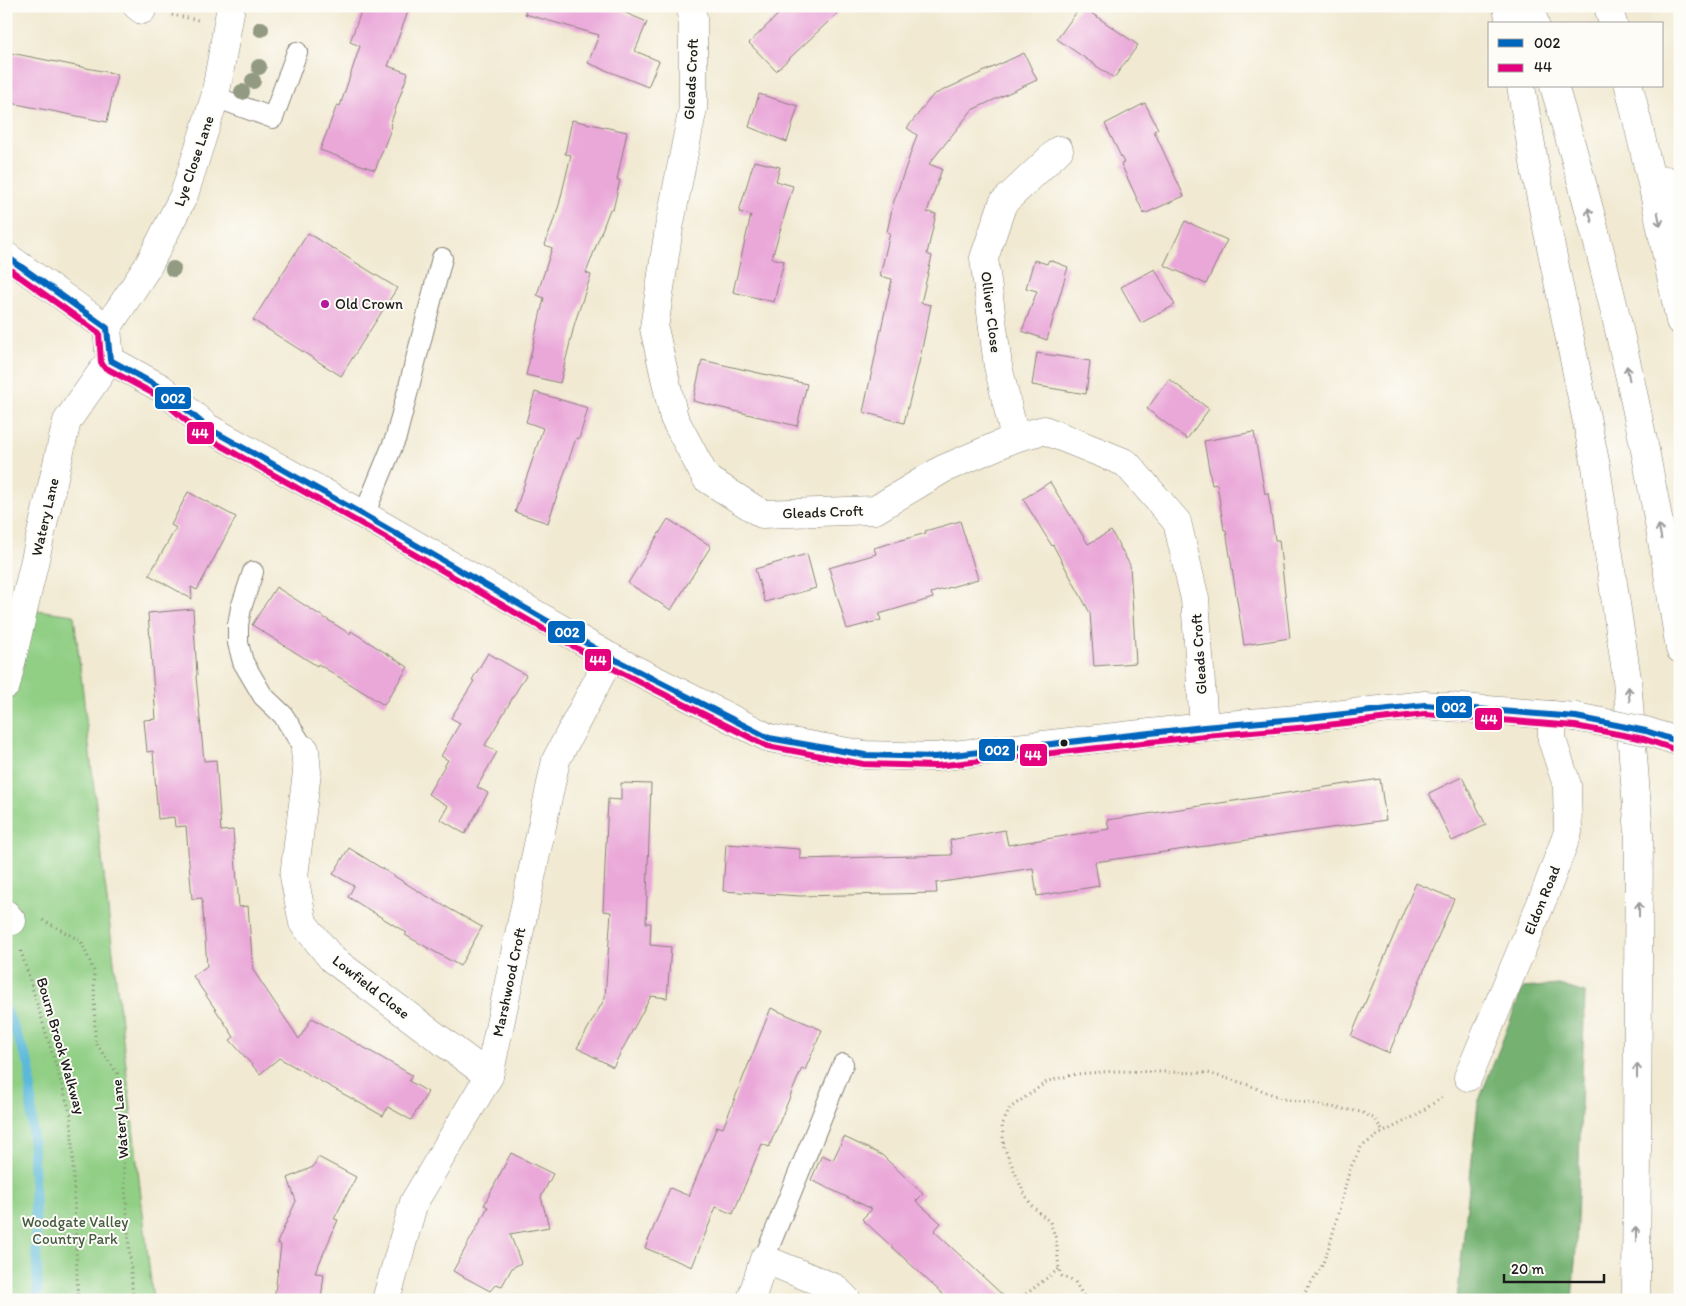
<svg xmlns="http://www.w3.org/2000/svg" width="1686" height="1306" font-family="Itim,sans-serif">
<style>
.green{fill:#91cf85;stroke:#567650}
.forest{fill:#74b272;stroke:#486747}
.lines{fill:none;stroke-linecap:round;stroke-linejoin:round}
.stream{stroke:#5bb9d9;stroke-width:10}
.building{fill:#eaa8d9}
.service-casing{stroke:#868276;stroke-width:22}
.minor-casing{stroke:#868276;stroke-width:29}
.tertiary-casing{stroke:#868276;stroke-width:29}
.motorway-casing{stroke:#868276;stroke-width:29}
.path{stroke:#868276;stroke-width:3;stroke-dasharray:1 4;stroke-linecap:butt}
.service{stroke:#fff;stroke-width:20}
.minor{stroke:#fff;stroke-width:28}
.tertiary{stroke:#fff;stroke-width:28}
.motorway{stroke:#fff;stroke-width:28}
.tertiary-bridge-casing{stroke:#868276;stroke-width:29;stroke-linecap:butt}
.tertiary-bridge{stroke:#fff;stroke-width:28}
.bus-1-casing{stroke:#fdfcf7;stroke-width:10}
.bus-2-casing{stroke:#fdfcf7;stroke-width:10}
.bus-1{stroke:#0065bd;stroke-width:6}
.bus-2{stroke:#e5007d;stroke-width:6}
.tree{fill:#929b82}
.oneway{stroke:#999}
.poi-dot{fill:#b5179e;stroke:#fdfcf7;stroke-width:2}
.bus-dot{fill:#1c1c1c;stroke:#fdfcf7;stroke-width:2}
.labels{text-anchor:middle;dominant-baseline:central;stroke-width:4;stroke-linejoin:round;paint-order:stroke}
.street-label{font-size:15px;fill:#1c1c1c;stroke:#fdfcf7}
.poi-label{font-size:15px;fill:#1c1c1c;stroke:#fdfcf7;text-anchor:start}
.park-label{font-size:15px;fill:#455b41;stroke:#fdfcf7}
.line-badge{stroke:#fdfcf7;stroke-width:2}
.badge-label{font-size:14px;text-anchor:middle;font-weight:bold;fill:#fff}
</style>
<rect width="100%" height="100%" fill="#fdfcf7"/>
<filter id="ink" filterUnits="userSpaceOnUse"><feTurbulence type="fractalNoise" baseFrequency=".02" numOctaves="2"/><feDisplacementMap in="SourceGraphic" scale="10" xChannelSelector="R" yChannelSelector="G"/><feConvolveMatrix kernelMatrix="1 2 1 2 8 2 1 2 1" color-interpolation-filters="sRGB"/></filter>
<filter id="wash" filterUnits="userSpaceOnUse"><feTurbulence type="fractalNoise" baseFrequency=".0096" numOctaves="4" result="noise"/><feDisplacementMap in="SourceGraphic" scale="20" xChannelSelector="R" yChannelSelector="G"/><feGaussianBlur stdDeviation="1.12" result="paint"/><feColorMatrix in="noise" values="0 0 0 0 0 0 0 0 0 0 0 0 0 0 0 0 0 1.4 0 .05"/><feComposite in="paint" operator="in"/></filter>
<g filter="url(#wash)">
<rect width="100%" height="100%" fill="#f1e9d1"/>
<path class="green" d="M6,606L74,615L153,1300H6Z"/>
<path class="forest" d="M1559,985L1585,993L1576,1249L1572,1300H1457L1478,1103L1523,988Z"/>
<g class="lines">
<path class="stream" d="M6,1010L30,1067L38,1300"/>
</g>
<g id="blocks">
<g class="building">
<path d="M363,6H410L388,66L408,73L390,125L392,126L375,170L320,150L337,105L340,106L360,46L350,42Z"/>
<path d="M526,6H609L647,22L635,51L659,61L648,87L588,63L599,35L525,14Z"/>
<path d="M787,6H845L776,71L749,43Z"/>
<path d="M1081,6L1138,45L1114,78L1057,39Z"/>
<path d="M6,52L117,74L107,122L6,102Z"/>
<path d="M1024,53L1037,80L972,110L929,164L942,169L927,212L936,214L927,254L932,256L921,303L931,305L919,363L904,423L863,412L892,279L880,276L890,233L887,232L893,204L917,135L907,128L933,95Z"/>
<path d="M759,94L798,106L787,142L749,127Z"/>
<path d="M1145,103L1158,129L1154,131L1184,196L1144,214L1121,164L1124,163L1105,124Z"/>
<path d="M572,120L627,132L617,180H620L613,210L610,209L586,273L591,275L575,322L560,383L526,375L544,298L537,295L552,248L545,245L559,205L571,155L565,154Z"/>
<path d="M754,161L780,167L776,181L793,186L772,258L784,261L774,302L733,292L751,215L739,212Z"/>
<path d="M1185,221L1227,240L1206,284L1164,265Z"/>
<path d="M308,233L397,288L341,376L253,320Z"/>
<path d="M1034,260L1047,264L1049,260L1068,267L1047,340L1022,331L1037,291L1026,288Z"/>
<path d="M1155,269L1175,305L1141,323L1121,287Z"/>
<path d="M1037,353L1090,361L1086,394L1032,385Z"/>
<path d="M702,360L807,384L797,426L693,401Z"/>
<path d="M1169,379L1209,409L1187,439L1147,409Z"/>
<path d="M535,392L588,408L579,439L576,438L548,523L515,512L543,428L526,422Z"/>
<path d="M1254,432L1265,494L1268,493L1275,540H1279L1290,638L1244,645L1226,530H1224L1217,484L1212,485L1204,441Z"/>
<path d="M1050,482L1088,544L1111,531L1130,565L1136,663L1094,666L1090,613L1053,545L1052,546L1023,499Z"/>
<path d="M188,492L236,517L197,590L191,587L192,599L149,575L176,528L171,525Z"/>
<path d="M668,519L711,546L671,610L628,583Z"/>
<path d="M960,521L978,579L931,593L933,598L879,614L881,620L847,629L829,568L876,554L874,548L926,533L925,531Z"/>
<path d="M807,554L816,588L765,602L755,569Z"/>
<path d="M276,587L350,634L351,631L408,667L384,705L318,664L317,666L252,625Z"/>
<path d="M193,609L197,675L196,676L204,761L216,760L221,831L233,830L239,907L248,906L253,970L299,1039L312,1018L412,1075L409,1081L428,1092L411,1120L388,1107L383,1116L279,1058L260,1074L230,1040L234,1037L193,976L207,966L202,898L192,899L186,826L175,827L174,817L158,819L153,751L147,752L144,720L156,719L148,613Z"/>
<path d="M488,653L526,675L485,745L497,752L477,787L488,793L465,834L440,819L448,806L428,794L448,760L441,756L460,723L451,718L474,681L472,680Z"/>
<path d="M1462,777L1486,825L1452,841L1429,793Z"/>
<path d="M1380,779L1386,820L1095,862L1099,886L1037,896L1033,868L936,883L937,893L800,896L723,891L726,844L800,849V859L952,855L950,840L1005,830L1008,845L1109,829L1107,820Z"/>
<path d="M621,783L651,784L646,923H651L650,945L671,947L667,998L651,996L613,1067L577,1048L605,998L611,912L603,911L608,799L621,800Z"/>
<path d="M349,848L423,894L482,927L460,966L405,935L407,933L348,897L354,886L333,874Z"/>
<path d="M1416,883L1454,899L1389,1053L1351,1036Z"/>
<path d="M771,1008L822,1030L805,1070L802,1068L769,1147L762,1144L733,1214L716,1207L692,1267L645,1248L670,1188L689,1196L717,1126L723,1128Z"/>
<path d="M844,1137L882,1155L923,1194L916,1201L941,1223L934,1231L1008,1300H949L862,1219L872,1209L811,1180L822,1155L833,1160Z"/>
<path d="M511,1153L553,1174L541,1197L549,1227L510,1234L521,1263L512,1268L502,1286L496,1284L490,1291L453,1271L488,1207L484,1205Z"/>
<path d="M318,1157L356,1177L334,1219L338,1220L315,1273L324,1274L321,1300H274L281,1245L277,1243L296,1201L288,1178L313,1167Z"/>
</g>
</g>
</g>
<g filter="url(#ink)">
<use href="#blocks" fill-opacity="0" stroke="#868276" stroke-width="1"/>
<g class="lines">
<defs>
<g id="service">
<path d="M215,97L273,118L297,52"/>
<path d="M364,515L396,437L442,258"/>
<path d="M253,572L241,608L238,625V643L243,662L263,696L283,715L305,750"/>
<path d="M764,1259L843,1064"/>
</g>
<g id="minor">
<path d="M137,6L142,10"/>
<path d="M690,6L693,17V108L669,228L654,328L674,418L706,478L762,514L875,510L943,469L1015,438L1044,430L1126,463L1177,522L1195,599L1204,727"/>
<path d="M1015,438L998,366L984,258L1003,203L1059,150"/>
<path d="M6,685L67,421L110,360"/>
<path d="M305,750L307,772L294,876L303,923L332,959L489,1076"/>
<path d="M6,914L12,921"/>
<path d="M1468,1077L1544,896L1568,832L1567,785L1552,740V715"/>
<path d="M386,1300L414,1202L489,1076L556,760L610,657"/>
<path d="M751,1300L764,1259L835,1288L847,1300"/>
</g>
<g id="tertiary">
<path d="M6,256L107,328"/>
<path d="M107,328L110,360L161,388L208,428L364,515L610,657L769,738L865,755L935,757L1204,727L1308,718L1425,705L1576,717"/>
<path d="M107,328L148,266L184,195L215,97L231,6"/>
</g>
<g id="motorway">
<path d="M1507,6L1510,24"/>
<path d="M1530,6L1535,24"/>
<path d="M1608,6L1613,24"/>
<path d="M1521,86L1536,174L1596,466L1627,679L1639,834L1636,1300"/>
<path d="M1554,86C1610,270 1651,459 1680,649"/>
<path d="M1629,86L1653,188L1680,321"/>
<path d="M1666,180L1680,221"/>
</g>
</defs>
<use href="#service" class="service-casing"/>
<use href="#minor" class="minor-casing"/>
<use href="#tertiary" class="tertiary-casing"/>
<use href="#motorway" class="motorway-casing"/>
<g class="path">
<path d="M172,15L198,20"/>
<path d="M43,920L81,941L94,971L95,1042L117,1073L133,1300"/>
<path d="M21,951L71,1115L78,1300"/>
<path d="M1018,1300L1059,1269"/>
<path d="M1086,1300L1075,1282L1062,1276L1059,1269L1056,1239L1050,1222L1031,1205L1023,1191L1004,1147L1002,1125L1010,1108L1048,1081L1076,1074L1116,1071L1208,1073L1246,1084L1284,1099L1361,1112L1375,1119L1383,1132"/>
<path d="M1300,1300L1321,1268L1330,1244L1350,1169L1361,1147L1378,1135L1415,1116L1444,1096"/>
</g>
<use href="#service" class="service"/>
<use href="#minor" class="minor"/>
<use href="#tertiary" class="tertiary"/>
<use href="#motorway" class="motorway"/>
<defs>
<path id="tertiary-bridge" d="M1576,717L1646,731L1680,742"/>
</defs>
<use href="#tertiary-bridge" class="tertiary-bridge-casing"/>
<use href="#tertiary-bridge" class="tertiary-bridge"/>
<defs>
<path id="bus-1" d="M6,256L107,328L110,360L161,388L208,428L364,515L610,657L769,738L865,755L935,757L1204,727L1308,718L1425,705L1576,717L1646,731L1680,742"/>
<path id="bus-2" d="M6,267L99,333L101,362L104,367L156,395L204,436L360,523L606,665L767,746L863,764L936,766L1205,736L1309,727L1425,714L1575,726L1644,739L1677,750"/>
</defs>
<use href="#bus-1" class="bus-1-casing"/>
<use href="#bus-2" class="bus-2-casing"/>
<use href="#bus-1" class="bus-1"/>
<use href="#bus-2" class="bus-2"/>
</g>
<g class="tree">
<circle cx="261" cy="29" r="8"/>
<circle cx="259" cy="67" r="8"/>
<circle cx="253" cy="81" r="8"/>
<circle cx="242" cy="92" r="8"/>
<circle cx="173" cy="269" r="8"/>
</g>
<defs><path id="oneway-shaft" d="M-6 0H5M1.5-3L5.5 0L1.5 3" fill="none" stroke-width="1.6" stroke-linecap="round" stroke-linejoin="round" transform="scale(1.25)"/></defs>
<g class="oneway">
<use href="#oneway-shaft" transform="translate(1590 215) rotate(-105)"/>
<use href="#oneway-shaft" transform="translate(1659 219) rotate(79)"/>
<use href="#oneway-shaft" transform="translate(1628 373) rotate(-101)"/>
<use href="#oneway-shaft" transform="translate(1660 532) rotate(-101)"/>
<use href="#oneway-shaft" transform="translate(1629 694) rotate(-94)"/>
<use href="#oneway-shaft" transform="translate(1639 909) rotate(-90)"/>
<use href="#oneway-shaft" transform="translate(1637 1071) rotate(-90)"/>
<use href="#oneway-shaft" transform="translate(1636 1234) rotate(-90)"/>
</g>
</g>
<circle class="poi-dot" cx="325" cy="304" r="5"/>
<circle class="bus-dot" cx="1064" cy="743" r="4.5"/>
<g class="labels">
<g class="street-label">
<text transform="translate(691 79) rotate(-87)">Gleads Croft</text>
<text transform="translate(194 161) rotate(-71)">Lye Close Lane</text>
<text transform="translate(991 312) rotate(83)">Olliver Close</text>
<text transform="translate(823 512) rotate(-2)">Gleads Croft</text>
<text transform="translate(45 517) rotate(-77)">Watery Lane</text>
<text transform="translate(1199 654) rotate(-94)">Gleads Croft</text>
<text transform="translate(1542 900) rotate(-68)">Eldon Road</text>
<text transform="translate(509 982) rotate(-78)">Marshwood Croft</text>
<text transform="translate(371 987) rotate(38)">Lowfield Close</text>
<text transform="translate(61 1046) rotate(74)">Bourn Brook Walkway</text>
<text transform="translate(120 1119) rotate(-95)">Watery Lane</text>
</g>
<g class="poi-label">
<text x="335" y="304">Old Crown</text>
</g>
<g class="park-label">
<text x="75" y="1222">Woodgate Valley<tspan x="75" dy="17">Country Park</tspan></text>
</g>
</g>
<g class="line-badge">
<rect x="154" y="386" width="38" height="24" rx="5" fill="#0065bd"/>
<rect x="186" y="421" width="29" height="24" rx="5" fill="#e5007d"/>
<rect x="547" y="620" width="39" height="24" rx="5" fill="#0065bd"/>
<rect x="584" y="648" width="28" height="24" rx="5" fill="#e5007d"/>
<rect x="1435" y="695" width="38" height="24" rx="5" fill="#0065bd"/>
<rect x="1474" y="707" width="29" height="24" rx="5" fill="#e5007d"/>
<rect x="978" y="738" width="38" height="24" rx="5" fill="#0065bd"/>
<rect x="1019" y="743" width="29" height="24" rx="5" fill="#e5007d"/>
</g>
<g class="badge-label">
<text x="173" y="403">002</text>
<text x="200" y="438">44</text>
<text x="567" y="637">002</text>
<text x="598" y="665">44</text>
<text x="1454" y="712">002</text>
<text x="1489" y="724">44</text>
<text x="997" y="755">002</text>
<text x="1033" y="760">44</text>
</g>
<rect width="1686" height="1306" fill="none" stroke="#fdfcf7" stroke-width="25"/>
<rect x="1488" y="22" width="175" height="65" fill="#fdfcf7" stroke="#a3a29f"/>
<rect x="1498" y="39" width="25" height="8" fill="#0065bd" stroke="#a3a29f"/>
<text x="1534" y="48" font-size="15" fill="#1c1c1c">002</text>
<rect x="1498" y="64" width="25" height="8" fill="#e5007d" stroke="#a3a29f"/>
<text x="1534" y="72" font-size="15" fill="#1c1c1c">44</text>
<path d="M1504 1274v8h100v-8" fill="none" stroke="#1c1c1c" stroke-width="2.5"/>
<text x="1511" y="1274" font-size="15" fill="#1c1c1c" stroke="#fdfcf7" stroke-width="4" paint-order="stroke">20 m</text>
</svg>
